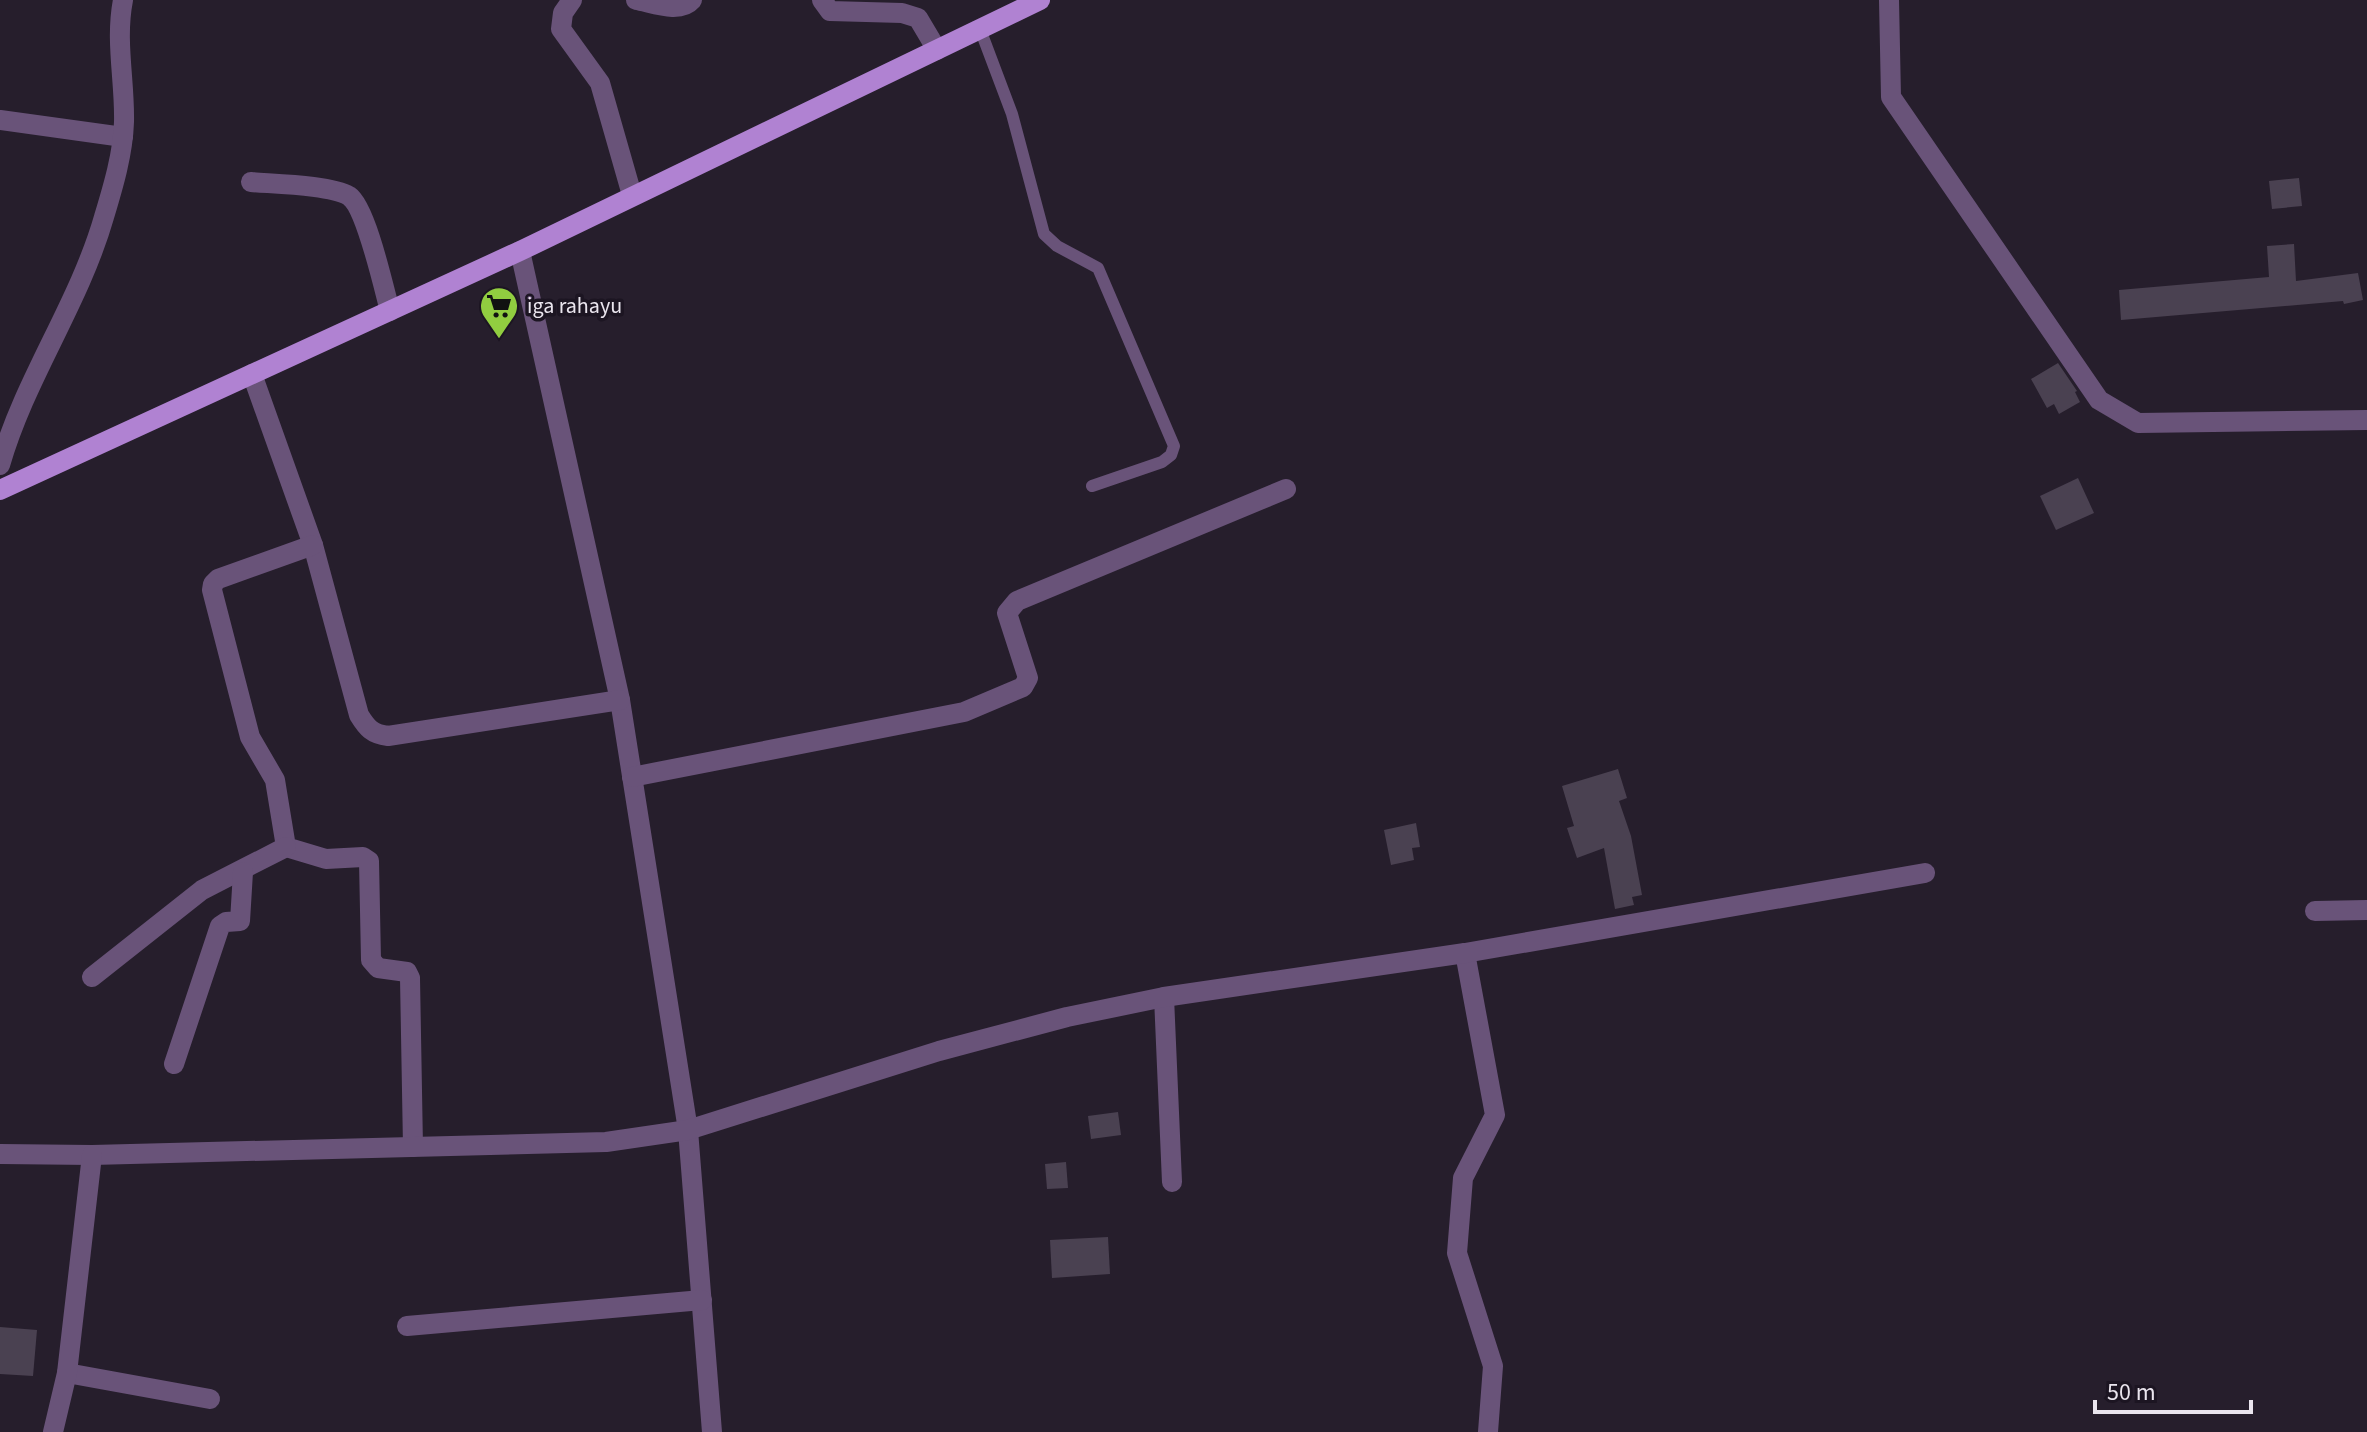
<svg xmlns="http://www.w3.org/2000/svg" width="2367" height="1432" font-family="'Source Sans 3',sans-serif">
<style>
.building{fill:#4a4151}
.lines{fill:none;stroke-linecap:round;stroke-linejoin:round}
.lane{stroke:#695379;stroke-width:12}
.street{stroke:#695379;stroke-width:20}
.primary{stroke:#b082d2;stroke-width:20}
.labels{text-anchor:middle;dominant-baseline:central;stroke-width:7;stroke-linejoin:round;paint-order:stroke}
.poi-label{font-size:22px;fill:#eae5ee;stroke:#1c1522;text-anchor:start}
</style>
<rect width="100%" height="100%" fill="#261e2c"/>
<g class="building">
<path d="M2299,178L2302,206L2272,209L2269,181Z"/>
<path d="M2294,244L2296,281L2358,273L2363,300L2344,304L2343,301L2121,320L2119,290L2269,277L2267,246Z"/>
<path d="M2058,363L2077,391L2075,392L2080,402L2059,414L2054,404L2047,408L2031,379Z"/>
<path d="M2078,478L2094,513L2056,530L2040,496Z"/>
<path d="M1618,769L1627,798L1619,801L1631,836L1642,895L1632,897L1634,905L1615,909L1604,848L1577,858L1567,828L1574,826L1562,786Z"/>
<path d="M1416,823L1420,847L1412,848L1414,860L1391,865L1384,830Z"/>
<path d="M1118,1112L1121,1135L1091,1139L1088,1116Z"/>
<path d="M1066,1162L1068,1188L1047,1189L1045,1164Z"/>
<path d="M1108,1237L1110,1274L1052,1278L1050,1240Z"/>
<path d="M0,1327L37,1330L33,1376L0,1374Z"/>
</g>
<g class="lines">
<path class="lane" d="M980,29L1012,114L1044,234L1057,246L1098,268L1174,446L1171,455L1162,462L1092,486"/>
<g class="street">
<path d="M572,0L563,13L561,29L600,83L632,195"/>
<path d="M636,0C653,3 680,14 692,0"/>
<path d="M822,0L830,11L902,13L918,18L937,50"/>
<path d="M1889,0L1891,97L2099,400L2138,423L2367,420"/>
<path d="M0,120L123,137"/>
<path d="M251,182C275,184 331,185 349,196C366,207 384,289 390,311"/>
<path d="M520,251L620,700L688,1130L712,1432"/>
<path d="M252,374L313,545L359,715C367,728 372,734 388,736L620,700"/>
<path d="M0,465C25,378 79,304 104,217C113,187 123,154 124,122C125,81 115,41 123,0"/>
<path d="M313,545L218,579L213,584L212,590L250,737L275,780L286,847L326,859L363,857L369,861L371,960L378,968L407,972L410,978L413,1147"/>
<path d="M632,777L964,712L1023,687L1028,678L1007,613L1017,601L1286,489"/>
<path d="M2315,911L2367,910"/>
<path d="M1465,953L1495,1115L1463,1178L1457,1253L1493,1366L1488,1432"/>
<path d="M92,977L202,890L286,847"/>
<path d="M1164,997L1172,1182"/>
<path d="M174,1064L220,926L226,922L240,921L243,872"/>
<path d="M0,1154L92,1155L606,1142L688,1130L939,1051L1067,1017L1164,997L1465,953L1925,873"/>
<path d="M407,1326L702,1300"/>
<path d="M67,1373L210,1399"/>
<path d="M53,1432L67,1373L92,1155"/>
</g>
<path class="primary" d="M0,490L520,251L1040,0"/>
</g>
<defs>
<symbol id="supermarket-pin" viewBox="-11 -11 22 30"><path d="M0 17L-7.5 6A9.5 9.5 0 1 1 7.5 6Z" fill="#91cd40" stroke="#1c1522"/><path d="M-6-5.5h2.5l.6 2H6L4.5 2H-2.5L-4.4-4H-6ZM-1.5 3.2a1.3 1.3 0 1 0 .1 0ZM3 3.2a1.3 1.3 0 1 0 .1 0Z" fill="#111"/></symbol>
</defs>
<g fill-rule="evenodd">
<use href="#supermarket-pin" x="477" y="284" width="44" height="60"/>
</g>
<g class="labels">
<g class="poi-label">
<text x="527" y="306">iga rahayu</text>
</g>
</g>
<path d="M2095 1400v12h156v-12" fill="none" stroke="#eae5ee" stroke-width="4"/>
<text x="2107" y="1400" font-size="24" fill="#eae5ee" stroke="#1c1522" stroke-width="6" paint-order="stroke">50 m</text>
</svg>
